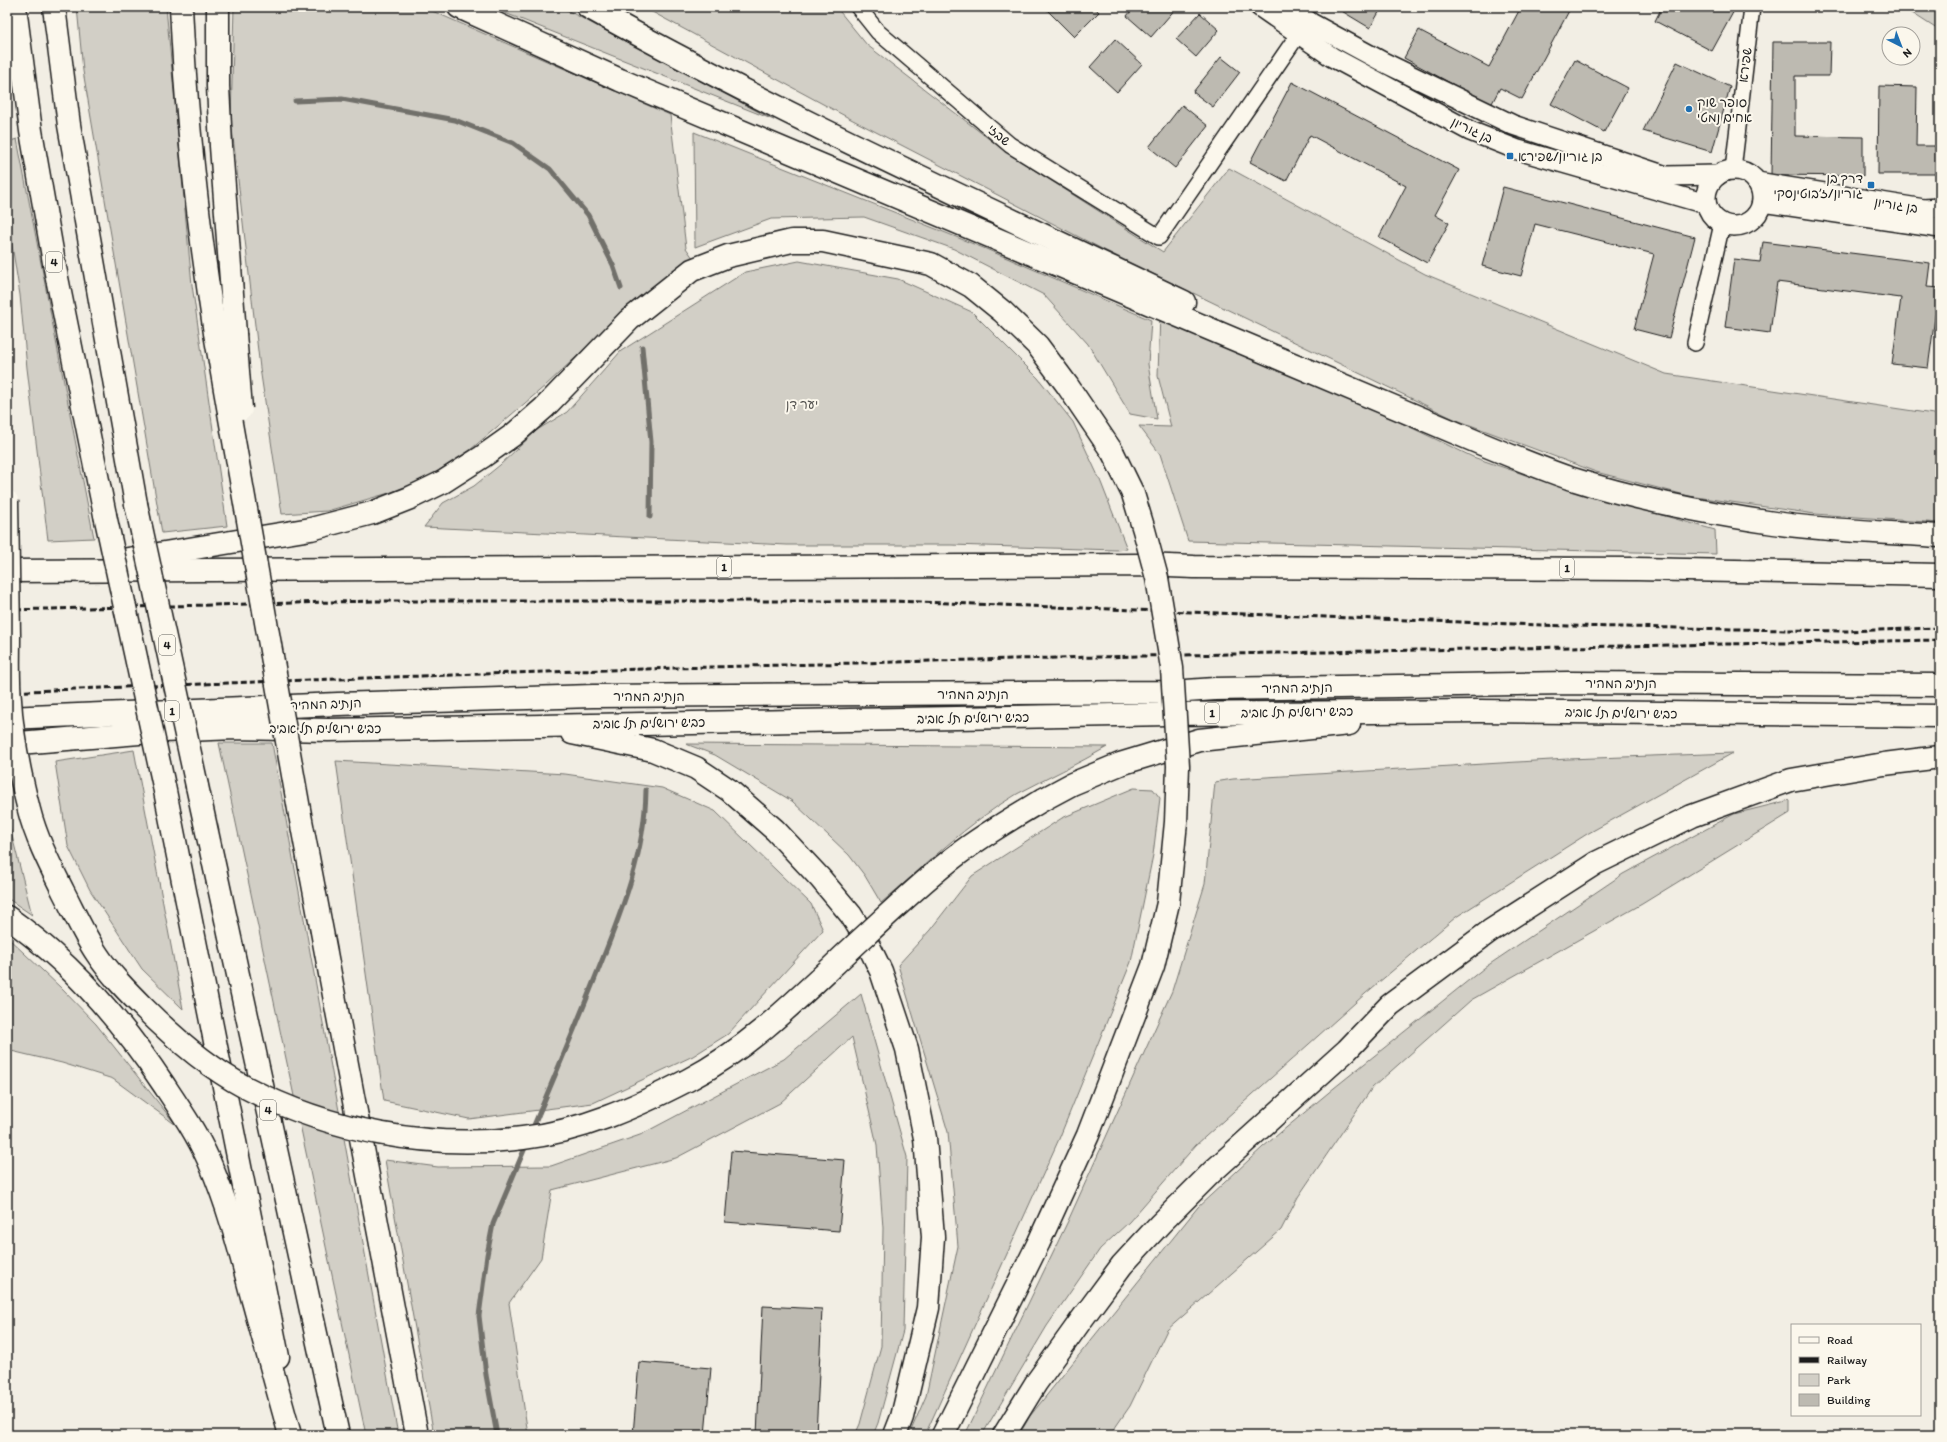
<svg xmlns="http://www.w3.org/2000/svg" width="1947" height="1442" font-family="Itim,'Playpen Sans Hebrew',sans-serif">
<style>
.green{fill:#d2cfc6;stroke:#777671}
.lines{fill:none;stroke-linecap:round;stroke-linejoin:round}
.stream{stroke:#716f6b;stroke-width:5}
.building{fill:#bdbab1;stroke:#1c1c1c}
.minor-casing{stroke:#1c1c1c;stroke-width:18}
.tertiary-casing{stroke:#1c1c1c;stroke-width:22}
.trunk-casing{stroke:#1c1c1c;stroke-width:25}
.motorway-casing{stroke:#1c1c1c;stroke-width:25}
.minor{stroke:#fbf7ec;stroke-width:15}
.tertiary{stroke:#fbf7ec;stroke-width:19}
.trunk{stroke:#fbf7ec;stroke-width:22}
.motorway{stroke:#fbf7ec;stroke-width:22}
.rail{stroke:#1c1c1c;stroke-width:3;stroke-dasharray:6 3;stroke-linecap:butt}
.trunk-bridge-casing{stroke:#1c1c1c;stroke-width:25;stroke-linecap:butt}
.motorway-bridge-casing{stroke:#1c1c1c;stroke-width:25;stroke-linecap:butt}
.trunk-bridge{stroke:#fbf7ec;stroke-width:22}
.motorway-bridge{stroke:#fbf7ec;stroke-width:22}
.poi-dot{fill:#1f6fb2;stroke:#fbf7ec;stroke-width:1.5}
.labels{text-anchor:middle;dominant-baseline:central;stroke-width:4;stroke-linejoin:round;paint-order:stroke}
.shield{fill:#fbf7ec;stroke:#5f5e5a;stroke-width:1}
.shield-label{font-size:12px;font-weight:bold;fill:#1c1c1c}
.street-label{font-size:13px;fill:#1c1c1c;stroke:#fbf7ec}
.poi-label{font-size:13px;fill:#1c1c1c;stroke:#fbf7ec;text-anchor:start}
.park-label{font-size:13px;fill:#53524f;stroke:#fbf7ec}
</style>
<rect width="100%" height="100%" fill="#f2eee4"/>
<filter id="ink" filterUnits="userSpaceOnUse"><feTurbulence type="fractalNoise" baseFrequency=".025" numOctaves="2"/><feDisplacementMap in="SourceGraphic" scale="8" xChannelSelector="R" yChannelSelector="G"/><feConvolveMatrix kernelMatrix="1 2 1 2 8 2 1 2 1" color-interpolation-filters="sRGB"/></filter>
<g filter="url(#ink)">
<g class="green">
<path d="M77,7H166L192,285L227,526L162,533L83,71Z"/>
<path d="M234,7H423L670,115L686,248L693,258L647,291L545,386L470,450L427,478L389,493L327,511L282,514L260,368L231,120Z"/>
<path d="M490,7H561L774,120Z"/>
<path d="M643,7H836L867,45L1006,152L1163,252L1229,168L1425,274L1666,374L1940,415V523L1815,514L1689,496L1596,472L1454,419L1104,250L847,117Z"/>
<path d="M1899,7H1940V31L1912,13Z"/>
<path d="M694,132L986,249L1151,320L1148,364L1157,419L1130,414L1088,344L1044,295L954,249L864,217L771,219L695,247Z"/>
<path d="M17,139L94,538L48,540L27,368L20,295L7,214V142Z"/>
<path d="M799,261L898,279L972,312L1038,378L1073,422L1100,480L1127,549L1116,550L951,545H787L424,527L443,503L474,486L500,465L537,430L567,412L621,351L745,272Z"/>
<path d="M1160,313L1328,388L1473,457L1555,485L1715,530L1716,554L1188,541L1160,454L1139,426L1171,427L1158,376Z"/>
<path d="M219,743H272L398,1435H366Z"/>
<path d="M686,744L1107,747C1078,764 1047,778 1017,794C967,823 925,866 881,903L865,876L849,855L792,801L715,755Z"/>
<path d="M134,750L183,1009L142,969L90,890L68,846L55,762Z"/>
<path d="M1733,753L1587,834L1456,917L1365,994L1196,1145L1129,1222L1100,1249L1047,1326L982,1435H965L1068,1221L1172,991L1205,884L1215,782L1233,779L1568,759Z"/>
<path d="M336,761L565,774L662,788L715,811L811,904L823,930L728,1034L693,1056L593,1103L469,1119L384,1101Z"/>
<path d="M1134,788L1153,789L1160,798L1153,855L1131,962L1059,1139L925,1435H909L926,1396L958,1246L948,1132L898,965L930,930L972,876L1062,818Z"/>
<path d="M1790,800V813L1642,904L1471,1000L1372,1088L1298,1197L1281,1230L1167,1330L1130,1406L1110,1435H1019L1030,1416L1198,1207L1263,1147L1334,1088L1484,968L1623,874L1734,814Z"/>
<path d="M7,816L32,915L7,898Z"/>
<path d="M7,937L60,987L96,1024L176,1125L113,1079L62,1063L7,1050Z"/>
<path d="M861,994L907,1157L903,1331L878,1423L873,1435H855L860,1424L881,1346L883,1228L877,1145L852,1037L780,1103L676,1158L552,1190L541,1258L509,1303L528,1435H434L385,1160L438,1167L551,1166L640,1135L784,1059Z"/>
</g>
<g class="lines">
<g class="stream">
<path d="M295,101L342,99L455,120L513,143L550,169L588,215L613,265L621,288"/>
<path d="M642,347L651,442L650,517"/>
<path d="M532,1130C554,1078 576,1026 597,973C621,913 645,855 646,790"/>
<path d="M497,1435L486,1375L479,1316L487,1255L493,1224L527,1143"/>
</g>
</g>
<g class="building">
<path d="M1049,7H1094L1099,12L1074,37L1047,10Z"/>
<path d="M1134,7H1177L1151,37L1127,16Z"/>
<path d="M1335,7H1382L1370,28Z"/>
<path d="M1521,7H1571L1522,99L1500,88L1491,105L1404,58L1419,30L1489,67Z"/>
<path d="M1662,7H1736L1712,51L1655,21Z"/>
<path d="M1200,13L1219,30L1196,57L1176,39Z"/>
<path d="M1115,39L1142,64L1117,92L1090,67Z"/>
<path d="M1773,42H1830L1829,76H1795V136L1863,137V176L1771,175Z"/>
<path d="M1221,57L1240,72L1213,107L1193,92Z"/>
<path d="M1575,60L1628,88L1604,132L1551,104Z"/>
<path d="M1677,62L1730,87L1712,152L1643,131Z"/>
<path d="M1292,82L1459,170L1435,215L1449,223L1427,263L1379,237L1406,186L1310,135L1286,181L1250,162Z"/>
<path d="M1879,86L1917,87L1916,146H1940V174H1878Z"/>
<path d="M1182,105L1208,126L1175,168L1149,147Z"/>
<path d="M1503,187L1695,237L1669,338L1634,329L1654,254L1535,224L1521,276L1482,266Z"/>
<path d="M1763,242L1930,263L1927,287L1939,288L1928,368L1892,364L1901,298L1777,282L1770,333L1725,327L1734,259L1760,262Z"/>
<path d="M731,1151L845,1160L839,1231L725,1222Z"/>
<path d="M763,1306L822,1309L816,1435H757Z"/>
<path d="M639,1362L711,1368L705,1435H633Z"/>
</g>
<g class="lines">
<defs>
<g id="minor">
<path d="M858,7L878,32L1010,145L1159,237L1304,26"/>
<path d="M1733,170L1752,7"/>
<path d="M1695,343L1722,224"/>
</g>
<g id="tertiary">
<path d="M1260,7L1332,57L1470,131L1518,150L1706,204"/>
<path d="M1289,7L1311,23L1383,62L1513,125L1666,176L1718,175"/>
<circle cx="1734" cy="198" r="28"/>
<path d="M1757,182L1924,209L1940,208"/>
<path d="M1762,202L1940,228"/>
</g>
<g id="trunk">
<path d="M15,7L31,131L55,268L105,515"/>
<path d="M181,7C186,116 198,225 215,333"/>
<path d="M218,7V86L221,146L235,334"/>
<path d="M164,786L278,1357"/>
<path d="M197,786L338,1435"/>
<path d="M300,815L417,1435"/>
</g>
<g id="motorway">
<path d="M54,7L69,125L136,504"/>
<path d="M459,7L620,80L1482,444C1511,456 1540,468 1569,478C1635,499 1705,513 1774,523C1828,531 1885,532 1940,536"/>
<path d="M588,7C781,115 984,206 1184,302"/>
<path d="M128,559L311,529L372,513L410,498L443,482L482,457L513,435L544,408L629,320L692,270L728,256L792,241H823L931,264L971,286L1003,312L1038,346L1067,385L1113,453"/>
<path d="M7,571L1143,565L1194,567L1636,569L1940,575"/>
<path d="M7,718L338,704L593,696L1172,692L1215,689L1568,683L1940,685"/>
<path d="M572,733L653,750L696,768L729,790L775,830L820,878L851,915L864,936L881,971L907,1049L925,1138L933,1237L928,1308L902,1417L895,1435"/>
<path d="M7,744L163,731L235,728L328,730L1168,714L1479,711L1940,716"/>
<path d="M1044,799L1072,784L1120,764L1199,740L1349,724"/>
<path d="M7,917C71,962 121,1020 164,1085C180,1109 197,1134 209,1161C228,1204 240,1251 252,1297C265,1343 277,1389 290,1435"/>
<path d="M943,1435L1039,1242L1088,1135L1153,966L1168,903"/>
<path d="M1004,1435L1036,1383L1082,1319L1122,1265L1160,1224L1212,1172L1347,1050L1390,1005L1490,931L1596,863L1692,816L1791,780L1884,764L1940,757"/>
</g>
</defs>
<use href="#minor" class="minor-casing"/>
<use href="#tertiary" class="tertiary-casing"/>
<use href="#trunk" class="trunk-casing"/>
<use href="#motorway" class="motorway-casing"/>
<use href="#minor" class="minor"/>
<use href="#tertiary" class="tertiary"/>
<use href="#trunk" class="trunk"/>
<use href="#motorway" class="motorway"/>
<g class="rail">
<path d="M7,610L374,601H893L1568,626L1845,631L1940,628"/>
<path d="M7,692C651,664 1296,652 1940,640"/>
</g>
<defs>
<g id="trunk-bridge">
<path d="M215,333L300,815"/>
<path d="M235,334L241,409"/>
<path d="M105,515L164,786"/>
</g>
<g id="motorway-bridge">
<path d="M1113,453L1133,494L1144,530L1157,578L1172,668L1178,766L1176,822L1168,903"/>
<path d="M7,501C8,546 8,591 9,636C9,657 8,679 10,700C12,737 20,775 29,810C36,838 50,865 63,891C74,912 84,935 97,954C110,974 128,992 144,1008C174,1038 207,1067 245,1087C329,1131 429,1150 523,1138C582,1131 636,1107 688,1080C757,1044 810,986 867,934C896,907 925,879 957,855C984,834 1014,817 1044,799"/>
<path d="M136,504L197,786"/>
</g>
</defs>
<use href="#trunk-bridge" class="trunk-bridge-casing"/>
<use href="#motorway-bridge" class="motorway-bridge-casing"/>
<use href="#trunk-bridge" class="trunk-bridge"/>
<use href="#motorway-bridge" class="motorway-bridge"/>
</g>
</g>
<g class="poi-dot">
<circle cx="1689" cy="109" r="4"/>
<rect x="1506" y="152" width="8" height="8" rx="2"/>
<rect x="1867" y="181" width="8" height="8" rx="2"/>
</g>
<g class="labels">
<g class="shield">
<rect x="46" y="252" width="16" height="20" rx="3"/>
<rect x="717" y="557" width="14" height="20" rx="3"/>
<rect x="1560" y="558" width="14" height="20" rx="3"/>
<rect x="159" y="635" width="16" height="20" rx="3"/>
<rect x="165" y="701" width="14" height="20" rx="3"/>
<rect x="1205" y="703" width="14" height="20" rx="3"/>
<rect x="260" y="1100" width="16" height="20" rx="3"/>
</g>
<g class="shield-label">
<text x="54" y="262">4</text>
<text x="724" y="567">1</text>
<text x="1567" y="568">1</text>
<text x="167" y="645">4</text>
<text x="172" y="711">1</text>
<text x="1212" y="713">1</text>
<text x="268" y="1110">4</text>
</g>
<g class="street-label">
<text transform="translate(1745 65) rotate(-83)">שפירא</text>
<text transform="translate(1472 130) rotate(25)">בן גוריון</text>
<text transform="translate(999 135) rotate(40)">שבזי</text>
<text transform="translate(1896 205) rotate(9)">בן גוריון</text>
<text x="1621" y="683">הנתיב המהיר</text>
<text transform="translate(1297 688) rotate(-1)">הנתיב המהיר</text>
<text x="973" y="694">הנתיב המהיר</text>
<text x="649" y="696">הנתיב המהיר</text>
<text transform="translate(326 704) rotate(-2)">הנתיב המהיר</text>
<text transform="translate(1297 712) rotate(-1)">כביש ירושלים תל אביב</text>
<text transform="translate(1621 713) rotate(1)">כביש ירושלים תל אביב</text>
<text transform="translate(973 718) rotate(-1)">כביש ירושלים תל אביב</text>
<text transform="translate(649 723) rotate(-1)">כביש ירושלים תל אביב</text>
<text x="325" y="728">כביש ירושלים תל אביב</text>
</g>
<g class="poi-label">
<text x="1697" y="102">סופר שוק<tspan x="1697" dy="15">אחים נמטי</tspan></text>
<text x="1518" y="156">בן גוריון/שפירא</text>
<text x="1863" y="178" text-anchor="end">דרך בן<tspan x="1863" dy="15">גוריון/ז׳בוטינסקי</tspan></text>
</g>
<g class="park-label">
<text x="802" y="404">יער דן</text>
</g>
</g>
<rect width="1947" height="1442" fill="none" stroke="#fbf7ec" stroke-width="24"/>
<rect x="12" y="12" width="1923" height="1418" fill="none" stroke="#1c1c1c" stroke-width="1.5" filter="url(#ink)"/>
<rect x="1791" y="1324" width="130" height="92" fill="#fbf7ec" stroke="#a29f99"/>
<rect x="1799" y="1337" width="20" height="6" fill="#fbf7ec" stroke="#a29f99"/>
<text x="1827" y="1344" font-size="12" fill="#1c1c1c">Road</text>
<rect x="1799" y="1357" width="20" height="6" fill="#1c1c1c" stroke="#a29f99"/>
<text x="1827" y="1364" font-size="12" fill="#1c1c1c">Railway</text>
<rect x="1799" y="1374" width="20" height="12" fill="#d2cfc6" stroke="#a29f99"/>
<text x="1827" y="1384" font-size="12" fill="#1c1c1c">Park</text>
<rect x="1799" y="1394" width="20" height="12" fill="#bdbab1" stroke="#a29f99"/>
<text x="1827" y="1404" font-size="12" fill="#1c1c1c">Building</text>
<g transform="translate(1901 46) rotate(138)"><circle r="19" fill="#fbf7ec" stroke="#a29f99"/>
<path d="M0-3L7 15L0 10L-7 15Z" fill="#1f6fb2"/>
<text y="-6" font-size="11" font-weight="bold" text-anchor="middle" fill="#1c1c1c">N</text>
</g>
</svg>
